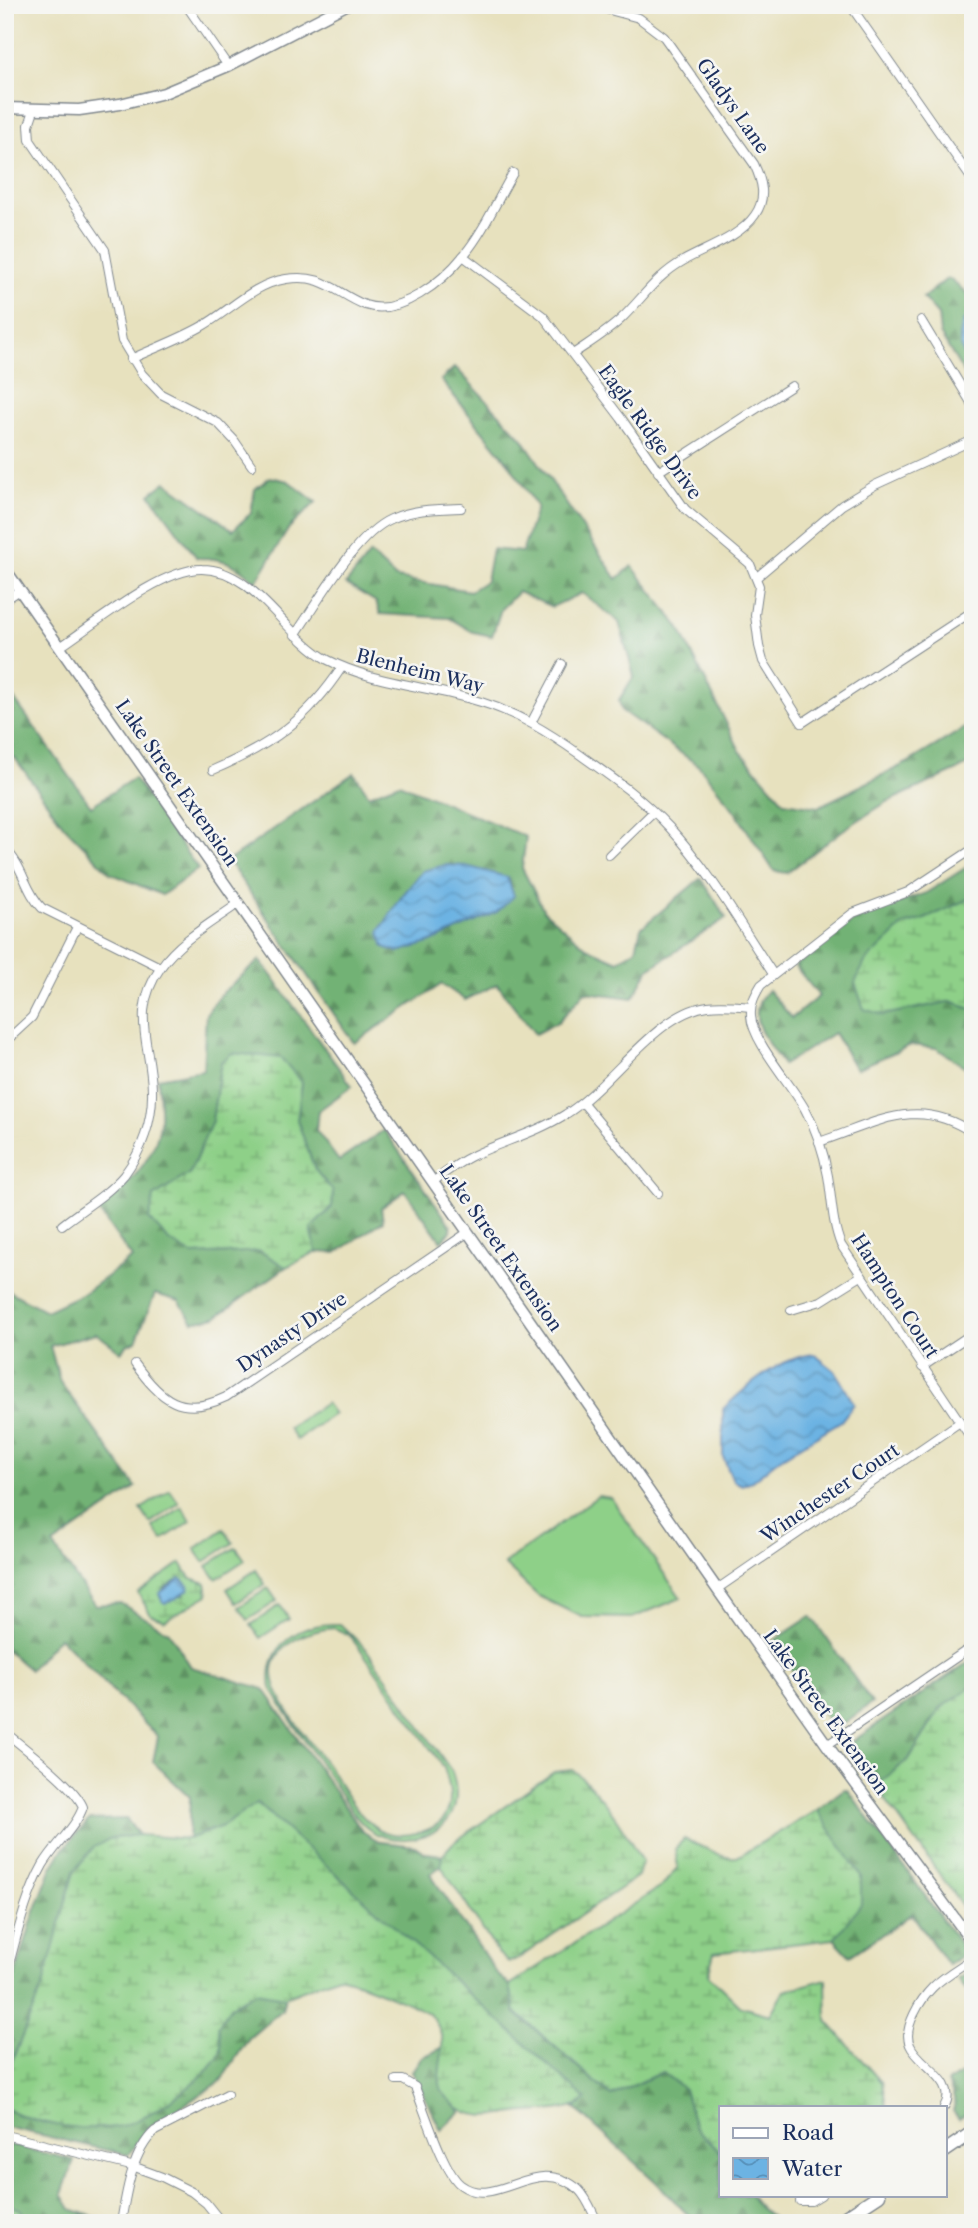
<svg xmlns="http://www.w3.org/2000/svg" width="978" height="2228" font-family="'Libre Caslon Text',serif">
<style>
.forest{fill:url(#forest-firs);stroke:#467069;stroke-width:2}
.wetland{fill:url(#wetland-marsh);stroke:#548073;stroke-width:2;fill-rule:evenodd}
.garden{fill:#8ed088;stroke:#548073;stroke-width:2;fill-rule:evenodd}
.water{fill:url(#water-waves);stroke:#4471a0;stroke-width:2}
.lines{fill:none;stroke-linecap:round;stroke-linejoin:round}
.street-casing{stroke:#81888e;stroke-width:10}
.secondary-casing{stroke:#81888e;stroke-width:13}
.primary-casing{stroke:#81888e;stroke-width:15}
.street{stroke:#fff;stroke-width:8}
.secondary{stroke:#fff;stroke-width:10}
.primary{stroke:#fff;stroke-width:12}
.labels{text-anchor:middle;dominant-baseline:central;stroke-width:5;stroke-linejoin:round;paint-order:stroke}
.street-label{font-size:19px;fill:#1b2f5e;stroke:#f6f6f2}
</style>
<defs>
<pattern id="forest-firs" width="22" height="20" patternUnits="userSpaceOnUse" patternTransform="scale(1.75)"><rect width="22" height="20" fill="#72b274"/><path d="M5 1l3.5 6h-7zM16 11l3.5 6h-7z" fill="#5d9162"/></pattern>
<pattern id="wetland-marsh" width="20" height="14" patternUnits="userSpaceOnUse" patternTransform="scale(1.75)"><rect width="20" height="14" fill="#8ed088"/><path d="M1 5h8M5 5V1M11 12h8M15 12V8" fill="none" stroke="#73a972"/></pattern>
<pattern id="water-waves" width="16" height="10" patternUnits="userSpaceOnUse" patternTransform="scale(1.75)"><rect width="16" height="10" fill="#6cb3e3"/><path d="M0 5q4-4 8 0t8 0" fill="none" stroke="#5892bb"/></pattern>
</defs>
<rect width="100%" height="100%" fill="#f6f6f2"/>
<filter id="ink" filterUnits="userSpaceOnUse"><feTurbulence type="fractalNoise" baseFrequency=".0143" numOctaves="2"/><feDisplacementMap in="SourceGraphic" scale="14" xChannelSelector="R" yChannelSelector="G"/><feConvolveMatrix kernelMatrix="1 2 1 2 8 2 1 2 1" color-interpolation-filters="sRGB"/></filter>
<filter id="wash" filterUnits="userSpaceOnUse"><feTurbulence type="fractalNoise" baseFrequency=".00686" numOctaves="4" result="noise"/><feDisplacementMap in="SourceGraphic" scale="28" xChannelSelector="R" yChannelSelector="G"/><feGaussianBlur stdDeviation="1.57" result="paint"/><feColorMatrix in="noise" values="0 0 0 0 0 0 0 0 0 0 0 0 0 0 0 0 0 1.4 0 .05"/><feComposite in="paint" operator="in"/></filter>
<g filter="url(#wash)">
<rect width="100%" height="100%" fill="#e7e1be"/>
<g class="forest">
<path d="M948,278L973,298V315L964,320V356L973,370V388L940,334L938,315L923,298Z"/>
<path d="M455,367L522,438L617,579L632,566L679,627L740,751L784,802L818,807L907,763L973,723V763L887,802L843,830L787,873L774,871L734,810L699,766L622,711L619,700L634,676L619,622L582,593L552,607L518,592L501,609L492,636L473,632L449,618L380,614L376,602L346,584L370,554L396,578L470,591L486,581L492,549L522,552L537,507L508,462L441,380Z"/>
<path d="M270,477L288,481L316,502L289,528L256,582C234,563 226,558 197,558L150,494L166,482L233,530L251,513L255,489Z"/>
<path d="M7,689L91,806L134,778L198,869L162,895L110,873L64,826L15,758L5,754V690Z"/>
<path d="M354,773L369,795L399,783L526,837L522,868L544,911L586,947L618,961L636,949L641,928L701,878L726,918L649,969L633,998L585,992L558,1022L535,1034L497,984L465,1000L442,984L354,1043L228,861Z"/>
<path d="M973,863V897L923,920L904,925L883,1015L952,1001L973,1010V1072L936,1048L911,1045L856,1069L834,1033L783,1065C767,1041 742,1016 768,990L792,1018L819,996L795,966L849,924L862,916L926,893Z"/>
<path d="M260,960L352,1086L318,1111L316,1130L339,1161L384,1130L451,1226V1231L441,1241L405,1191L381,1208L383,1221L336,1253L316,1252L311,1227L332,1207L333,1192L315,1170L297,1120L302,1082L221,1062L212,1121L190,1173L154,1197L193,1255L260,1251L286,1267L216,1317L193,1322L179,1301L155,1294L136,1341L127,1345L121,1352L96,1333L50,1346L60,1382L136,1487L53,1545L95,1605L120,1603L169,1632L191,1667L264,1689L362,1831L381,1842L415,1846L425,1853L442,1855L441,1866L430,1874L498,1975L510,1985L515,2012L611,2096L662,2072L684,2089L695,2127L721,2153V2195H750L756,2204L779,2223H696L655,2181L574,2107L581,2104L258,1803L223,1826L188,1839L190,1797L153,1762L158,1737L59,1637L30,1670L5,1649V1289L46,1311L84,1293L132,1258L98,1210C125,1187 156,1161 160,1122C161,1108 159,1093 158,1078L203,1070L206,1014L221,994Z"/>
<path d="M811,1616L872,1703L840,1726H832L772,1642Z"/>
<path d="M973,1659V1686L941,1708L909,1759L876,1786L850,1751V1743Z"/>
<path d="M844,1789L848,1790L963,1948L961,1956L948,1965L912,1914L850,1956L834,1939L860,1904L817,1810Z"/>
<path d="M126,1819L139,1835L109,1839L44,1983L5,2078V2008L34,1914L52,1867L64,1848L89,1820Z"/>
<path d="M973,1971V2000L958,1979Z"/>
<path d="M256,1992L285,1997L282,2010L249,2038L220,2082L148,2128L128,2155L5,2127V2108L22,2117L221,2050L218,2026L230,2007Z"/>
<path d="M444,2047C439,2082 434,2084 461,2111L441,2130L412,2071L421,2058Z"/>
<path d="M973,2065V2110L959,2119L953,2111C957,2102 952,2092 948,2083Z"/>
<path d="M5,2144L74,2160L62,2194L71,2209L111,2223H30L20,2209L5,2204Z"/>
</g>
<g class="wetland">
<path d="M973,897V1010L952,1001L883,1015L864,1009L855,983L865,962L904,925L923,920Z"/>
<path d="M232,1053L281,1058L302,1082L297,1120L315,1170L333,1191L332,1207L311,1228L316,1252L286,1267L260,1251L193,1255L169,1241L149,1219L154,1197L190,1173L212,1121L221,1062Z"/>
<path d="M181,1563L190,1578L206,1583L208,1595L165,1620L151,1615L138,1593ZM176,1580L185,1594L165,1603L160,1597L164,1588Z"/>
<path d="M973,1686V1921L876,1786L909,1759L941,1708Z"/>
<path d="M573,1770C602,1793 625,1830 642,1862L638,1876L516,1960L508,1962L498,1953L441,1866L442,1855L453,1843L554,1772Z"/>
<path d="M257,1803L586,2099C571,2113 542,2110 524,2112C499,2115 472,2122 453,2103C449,2099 444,2095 442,2091C432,2066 456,2041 429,2014C420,2006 365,1986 350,1979L338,1976L285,1997L256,1992L230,2007L218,2026C219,2034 223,2045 220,2053C210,2077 142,2124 116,2127C80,2131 37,2125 5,2108V2078L44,1983L74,1871L93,1848L109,1839L139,1835L188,1839L223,1826Z"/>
<path d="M817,1810L861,1876V1904L834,1939L714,1953L708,1975L741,2007L770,2015L784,1991L826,1979L827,2021L882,2083L886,2107H721V2153L695,2127L684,2089L662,2072L611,2096L515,2011L510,1985L662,1886L678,1867L675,1849L684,1839L725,1857H737Z"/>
<path d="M5,2204L20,2209L30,2223H5Z"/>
</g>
<g class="garden">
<path d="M326,1403L334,1414L296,1440L288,1428Z"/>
<path d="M170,1490L179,1503L150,1523L141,1509Z"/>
<path d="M598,1496L611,1498L681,1598L632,1618L582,1617L538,1596L504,1564Z"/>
<path d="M182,1507L191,1521L162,1540L153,1527Z"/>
<path d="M224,1529L233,1543L204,1562L195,1549Z"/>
<path d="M236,1547L245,1560L216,1579L207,1566Z"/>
<path d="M256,1570L265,1584L236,1603L227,1589Z"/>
<path d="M268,1588L277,1601L248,1620L239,1607Z"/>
<path d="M280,1605L289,1619L260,1638L251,1625Z"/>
<path d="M331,1624H340L366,1649L452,1772C458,1790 459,1812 442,1826C423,1841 391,1844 370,1830C354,1819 342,1795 331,1779C311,1749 289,1719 271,1688C265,1649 294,1626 331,1624ZM334,1628L348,1634L361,1650L444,1768C455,1799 454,1825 417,1833C405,1836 392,1836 380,1830C356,1817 342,1787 327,1765C311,1743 283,1710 275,1685C263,1648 305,1630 334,1628Z"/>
</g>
<g class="water">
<path d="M973,315V370C960,349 956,344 964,320Z"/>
<path d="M445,865L466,866L507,877L514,896L497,912L429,943L398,952L384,947L379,932L402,896L423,871Z"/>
<path d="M814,1354L835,1371L854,1404L841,1421L779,1459L752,1481L742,1485L733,1481L723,1457V1409C748,1385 779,1358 814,1354Z"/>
<path d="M180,1578L189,1586V1589L172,1601L165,1603L162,1601L160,1593Z"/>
</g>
</g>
<g filter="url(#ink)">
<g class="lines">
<defs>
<g id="street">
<path d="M186,5L228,66"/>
<path d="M850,5L973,181"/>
<path d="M34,110L29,125L30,140L105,250L122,341L142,374L161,394L218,423L234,440L252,466"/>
<path d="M463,256L543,316L621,418L685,509L750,564L759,586L755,615L759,646L763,661L802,723L973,611"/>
<path d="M921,320L973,406"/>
<path d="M573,354C589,343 606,333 621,319C643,298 655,277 683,261C706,248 740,237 755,215C767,198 762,181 754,164L664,37L639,18L591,5"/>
<path d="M131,359C153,349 177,340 199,328C228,313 252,284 286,279C324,273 335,293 365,305C400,317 443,281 464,255C484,231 497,200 513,173"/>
<path d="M658,472L792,386"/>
<path d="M757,577L842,505L875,485L973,440"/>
<path d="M5,600L20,590"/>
<path d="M295,635C318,602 355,535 391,519C413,509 437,509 461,508"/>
<path d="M60,647C95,624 162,568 202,569C255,569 284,636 328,660C374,684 431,686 481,702C517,713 548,732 579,754C610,776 642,798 669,827C710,871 740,924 773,974"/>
<path d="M531,723L562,664"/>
<path d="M213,770C270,746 308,719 342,667"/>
<path d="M5,849C23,865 25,891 42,908L160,967"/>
<path d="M973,849L908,892L853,913L761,985C755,995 750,1004 751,1016C752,1041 792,1085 805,1109C816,1129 824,1153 828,1176C832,1199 832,1223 841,1245L973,1441"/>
<path d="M609,855L653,812"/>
<path d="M5,1042L32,1017L77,927"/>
<path d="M583,1103L658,1193"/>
<path d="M819,1142C877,1123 917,1095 973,1133"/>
<path d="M434,1181C446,1172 459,1162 474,1155C504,1141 538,1132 566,1114C611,1087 655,1013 708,1006C722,1004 737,1006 751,1007"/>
<path d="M62,1225C82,1209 107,1195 124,1175C142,1151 153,1120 152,1090C151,1043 129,1013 161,967C180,940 213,922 239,903"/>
<path d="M791,1310L821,1301L861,1276"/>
<path d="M135,1364C161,1400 182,1418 226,1397L467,1233"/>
<path d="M922,1367L973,1333"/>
<path d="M717,1589L960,1422"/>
<path d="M5,1732C24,1748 75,1786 83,1807C77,1826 54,1846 43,1865C24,1899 16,1941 5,1979"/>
<path d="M827,1745L973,1646"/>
<path d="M396,2080H403L415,2087C424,2109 444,2173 461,2185C496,2211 536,2152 579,2190C588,2199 592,2212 598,2223"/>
<path d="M944,2107C960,2081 918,2065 910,2045C902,2028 921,1999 933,1987C944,1976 960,1967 973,1958"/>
<path d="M5,2135L135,2167L162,2177L192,2192L206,2203L222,2223"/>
<path d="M800,2201H811L821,2195"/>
<path d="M121,2223C126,2193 132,2152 155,2131L227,2094"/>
</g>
<g id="secondary">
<path d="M5,108L79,110L120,104L164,93L228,66L346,5"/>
<path d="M5,569L717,1589L827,1745L973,1943"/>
</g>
<g id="primary">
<path d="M945,2151L973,2132"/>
<path d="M836,2223L879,2195"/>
</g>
</defs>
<use href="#street" class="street-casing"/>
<use href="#secondary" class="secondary-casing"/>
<use href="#primary" class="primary-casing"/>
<use href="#street" class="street"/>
<use href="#secondary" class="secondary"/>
<use href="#primary" class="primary"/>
</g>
</g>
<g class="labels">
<g class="street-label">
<text transform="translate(733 106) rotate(55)">Gladys Lane</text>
<text transform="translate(650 432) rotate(54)">Eagle Ridge Drive</text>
<text transform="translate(420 671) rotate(14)">Blenheim Way</text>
<text transform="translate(177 783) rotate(55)">Lake Street Extension</text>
<text transform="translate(501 1248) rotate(55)">Lake Street Extension</text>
<text transform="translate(895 1296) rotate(57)">Hampton Court</text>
<text transform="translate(292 1332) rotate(-34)">Dynasty Drive</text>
<text transform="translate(830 1493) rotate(-34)">Winchester Court</text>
<text transform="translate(826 1712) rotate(54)">Lake Street Extension</text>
</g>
</g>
<rect width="978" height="2228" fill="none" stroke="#f6f6f2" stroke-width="28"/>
<rect x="719" y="2106" width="228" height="91" fill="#f6f6f2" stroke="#9ea6b7" stroke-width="2"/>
<rect x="733" y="2128" width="35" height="10" fill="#ffffff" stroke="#9ea6b7" stroke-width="2"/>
<text x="782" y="2140" font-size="21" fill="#1b2f5e">Road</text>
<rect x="733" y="2158" width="35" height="21" fill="url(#water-waves)" stroke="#9ea6b7" stroke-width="2"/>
<text x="782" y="2176" font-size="21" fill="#1b2f5e">Water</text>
</svg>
